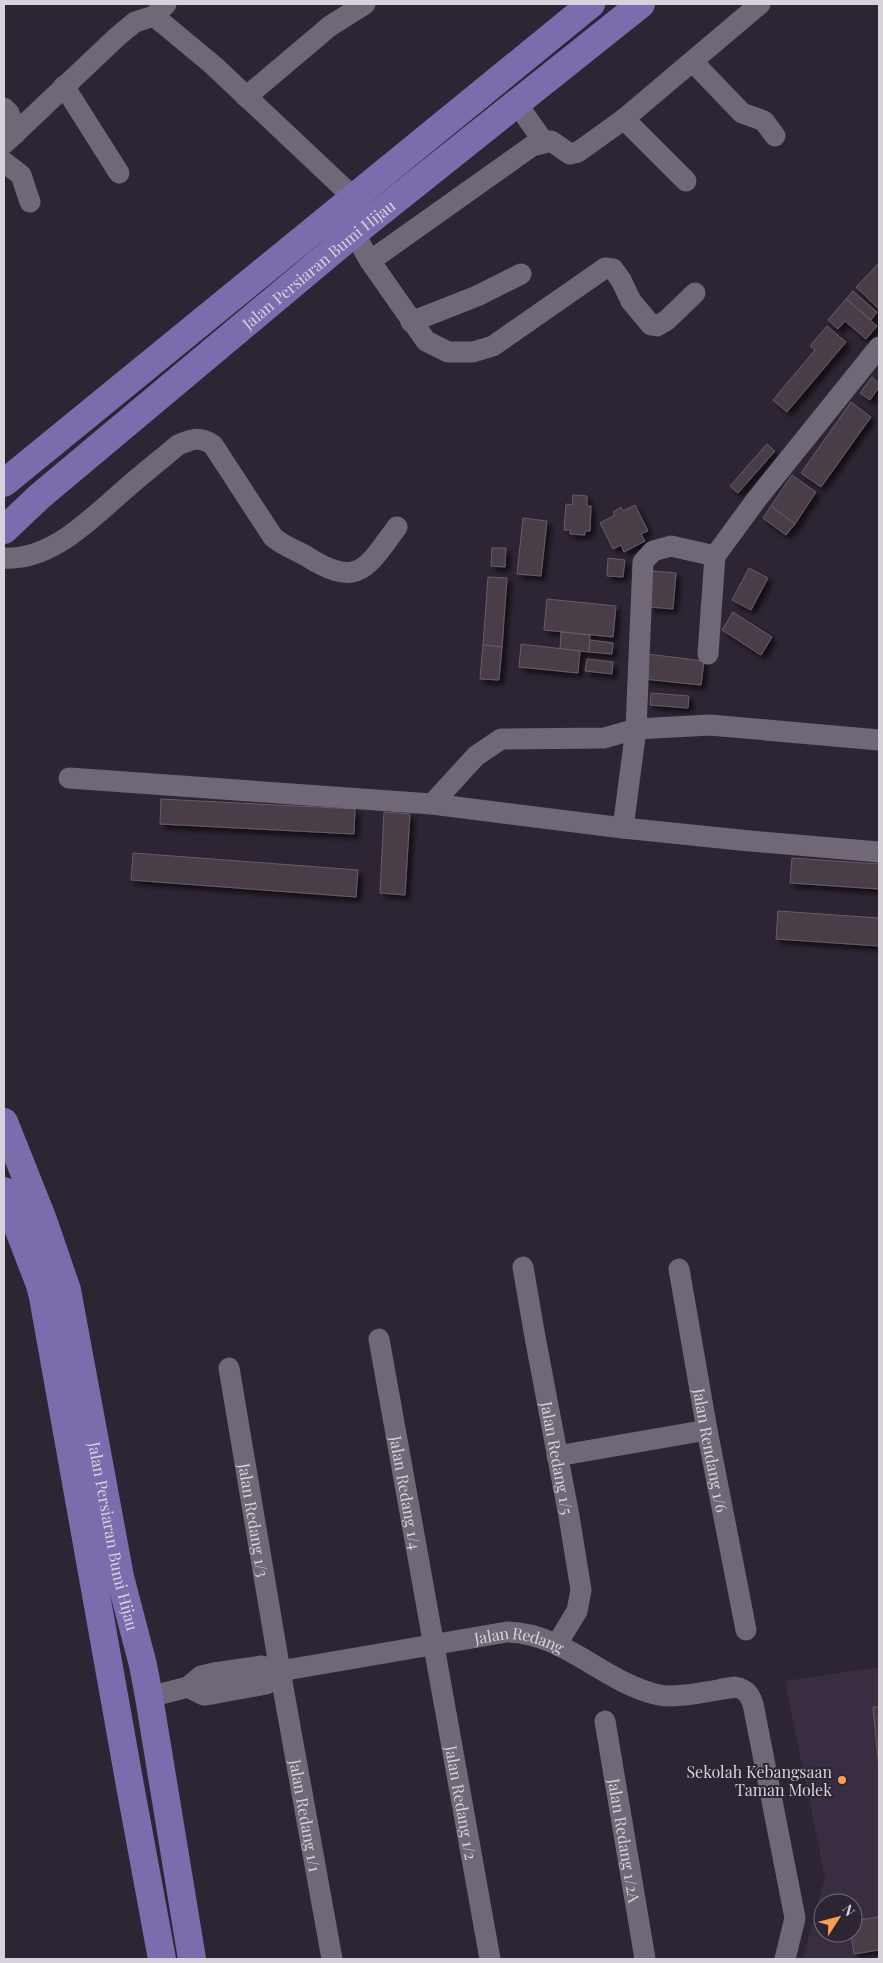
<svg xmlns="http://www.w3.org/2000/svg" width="883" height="1963" font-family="'Playfair Display',serif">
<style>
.built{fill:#392e41;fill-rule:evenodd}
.building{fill:#4a3c47;stroke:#6a5b67;filter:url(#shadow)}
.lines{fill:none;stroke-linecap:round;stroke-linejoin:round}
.minor{stroke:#706877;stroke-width:21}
.major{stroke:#7b6dad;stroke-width:28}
.poi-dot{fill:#fb9e51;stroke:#2d2533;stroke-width:2}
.labels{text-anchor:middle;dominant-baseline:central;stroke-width:4;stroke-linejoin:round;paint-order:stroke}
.street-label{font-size:16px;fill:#d8d3db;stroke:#2d2533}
.poi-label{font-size:16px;fill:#d8d3db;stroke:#2d2533;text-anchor:end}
</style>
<defs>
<filter id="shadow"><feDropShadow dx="4.5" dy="4.5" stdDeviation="2.5" flood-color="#0009"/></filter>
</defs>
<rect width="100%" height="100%" fill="#2d2533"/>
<path class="built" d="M879,1667V1959H803L825,1878L785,1681ZM823,1903H853V1933H823Z"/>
<g class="building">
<path d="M879,263V306L878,308L856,287Z"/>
<path d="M853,291L877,312L871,320L846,299Z"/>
<path d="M846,299L877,326L866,339L845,321L838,329L828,320Z"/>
<path d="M827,326L846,342L787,412L773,400L815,350L810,346Z"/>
<path d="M872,377L879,383V387L870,400L860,393Z"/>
<path d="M851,402L871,417L821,487L801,473Z"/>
<path d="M767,444L775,451L738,493L730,486Z"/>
<path d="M792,475L816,492L795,524L771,506Z"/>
<path d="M573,495L587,496V506H591L590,531H585V535L570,534V530H564L566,504L572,505Z"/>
<path d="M635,505L648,531L641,534L645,541L624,552L621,545L613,549L600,523L615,515L613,512L621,507L623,511Z"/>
<path d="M771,506L795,524L786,535L763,518Z"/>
<path d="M523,518L547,521L541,576L517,574Z"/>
<path d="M492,548H506L505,567L491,566Z"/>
<path d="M608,558L625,560L623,577L607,576Z"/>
<path d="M749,568L768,578L751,610L732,600Z"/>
<path d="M652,571L676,573L673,609L649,607Z"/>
<path d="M488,577L507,578L502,647L483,645Z"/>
<path d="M547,599L616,606L613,637L544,630Z"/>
<path d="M733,612L772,637L761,655L722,630Z"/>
<path d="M561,632L590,635L589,652L560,649Z"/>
<path d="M590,640L613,643L612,654L589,652Z"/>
<path d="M521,644L580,651L578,673L519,667Z"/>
<path d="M483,645L502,647L499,680L480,679Z"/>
<path d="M647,654L704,661L701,685L644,679Z"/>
<path d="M587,659L613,662L612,674L585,671Z"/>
<path d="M651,693L689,696L688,708L650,705Z"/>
<path d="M161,799L355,809L354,834L160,824Z"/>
<path d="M384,812L410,814L405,895L380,893Z"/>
<path d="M133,853L358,870L356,897L131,880Z"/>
<path d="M792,858L879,864V889L790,883Z"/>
<path d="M778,911L879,918V946L776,939Z"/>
<path d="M873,1707H879V1768Z"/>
<path d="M879,1917V1950L854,1954L851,1933H853V1921Z"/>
</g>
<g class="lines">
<g class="minor">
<path d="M154,16L213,65L353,197"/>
<path d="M693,62L742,113L764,121L775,136"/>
<path d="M64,86L119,173"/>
<path d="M246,97L330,26L365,4"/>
<path d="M517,104L544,142"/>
<path d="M4,108L9,113L16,133"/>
<path d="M624,119L686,181"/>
<path d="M4,144L118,36L135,22L154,16L166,4"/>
<path d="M4,162L21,175L30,202"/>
<path d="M354,233L370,261L426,341L448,352H473L493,346L605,268L613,269L621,280L631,301L651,325L657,326L667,320L695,293"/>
<path d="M370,261L532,146L551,141L570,154L578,152L624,119L760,4"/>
<path d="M411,322L477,296L521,274"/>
<path d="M4,558C51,561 89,520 122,492C140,476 159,461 178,445C193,439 199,436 213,445L273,537C285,547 294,549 306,556C358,589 366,569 397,527"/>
<path d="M708,654L715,556L756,500L879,347"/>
<path d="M69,778L432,804L623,828L750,841L879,852"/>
<path d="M432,804L476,756L501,739L604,738L636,729L710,725L879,740"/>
<path d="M623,828L636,729L643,562L653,551L671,546L715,556"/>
<path id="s1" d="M523,1267L535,1337L569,1516L581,1590L577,1611L557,1644"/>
<path id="s2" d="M679,1269L707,1430L746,1630"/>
<path id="s3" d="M379,1339L490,1959"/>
<path id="s4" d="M229,1368L280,1671L332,1959"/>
<path d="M557,1456L707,1430"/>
<path d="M188,1687L204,1695L217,1693L266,1684L280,1671"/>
<path id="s5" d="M149,1697L188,1687L201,1676L214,1673L262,1666L280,1671L507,1632C565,1633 604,1683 659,1695C678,1699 715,1690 735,1687C746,1689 750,1695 753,1704L795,1918L785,1959"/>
<path id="s6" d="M605,1721L645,1959"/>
</g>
<g class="major">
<path d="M4,483L591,4"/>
<path id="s7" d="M4,530L40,496L354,233L641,4"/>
<path id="s8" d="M4,1122L43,1220L67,1290L120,1577L143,1665L149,1697L192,1959"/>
<path d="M4,1191L40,1285L43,1297L131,1791L162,1959"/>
</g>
</g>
<circle class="poi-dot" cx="842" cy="1780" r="5"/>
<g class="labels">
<g class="street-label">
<text stroke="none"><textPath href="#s7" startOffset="412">Jalan Persiaran Bumi Hijau</textPath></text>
<text stroke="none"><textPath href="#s2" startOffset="184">Jalan Rendang 1/6</textPath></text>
<text stroke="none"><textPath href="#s1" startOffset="194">Jalan Redang 1/5</textPath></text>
<text stroke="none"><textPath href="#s3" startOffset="156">Jalan Redang 1/4</textPath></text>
<text stroke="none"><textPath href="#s4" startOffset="154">Jalan Redang 1/3</textPath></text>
<text stroke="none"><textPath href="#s8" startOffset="430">Jalan Persiaran Bumi Hijau</textPath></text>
<text stroke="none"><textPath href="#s5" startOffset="381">Jalan Redang</textPath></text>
<text stroke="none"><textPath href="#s3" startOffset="471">Jalan Redang 1/2</textPath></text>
<text stroke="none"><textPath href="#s4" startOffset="454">Jalan Redang 1/1</textPath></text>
<text stroke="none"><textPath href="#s6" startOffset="121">Jalan Redang 1/2A</textPath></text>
</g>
<g class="poi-label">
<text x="832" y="1771">Sekolah Kebangsaan<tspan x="832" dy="18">Taman Molek</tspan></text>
</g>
</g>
<rect width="883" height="1963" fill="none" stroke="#d8d3db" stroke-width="10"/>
<g transform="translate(838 1918) rotate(54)"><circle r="24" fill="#2d2533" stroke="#716b76"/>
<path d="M0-4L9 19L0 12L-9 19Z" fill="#fb9e51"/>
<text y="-8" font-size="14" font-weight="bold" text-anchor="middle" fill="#d8d3db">N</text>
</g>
</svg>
